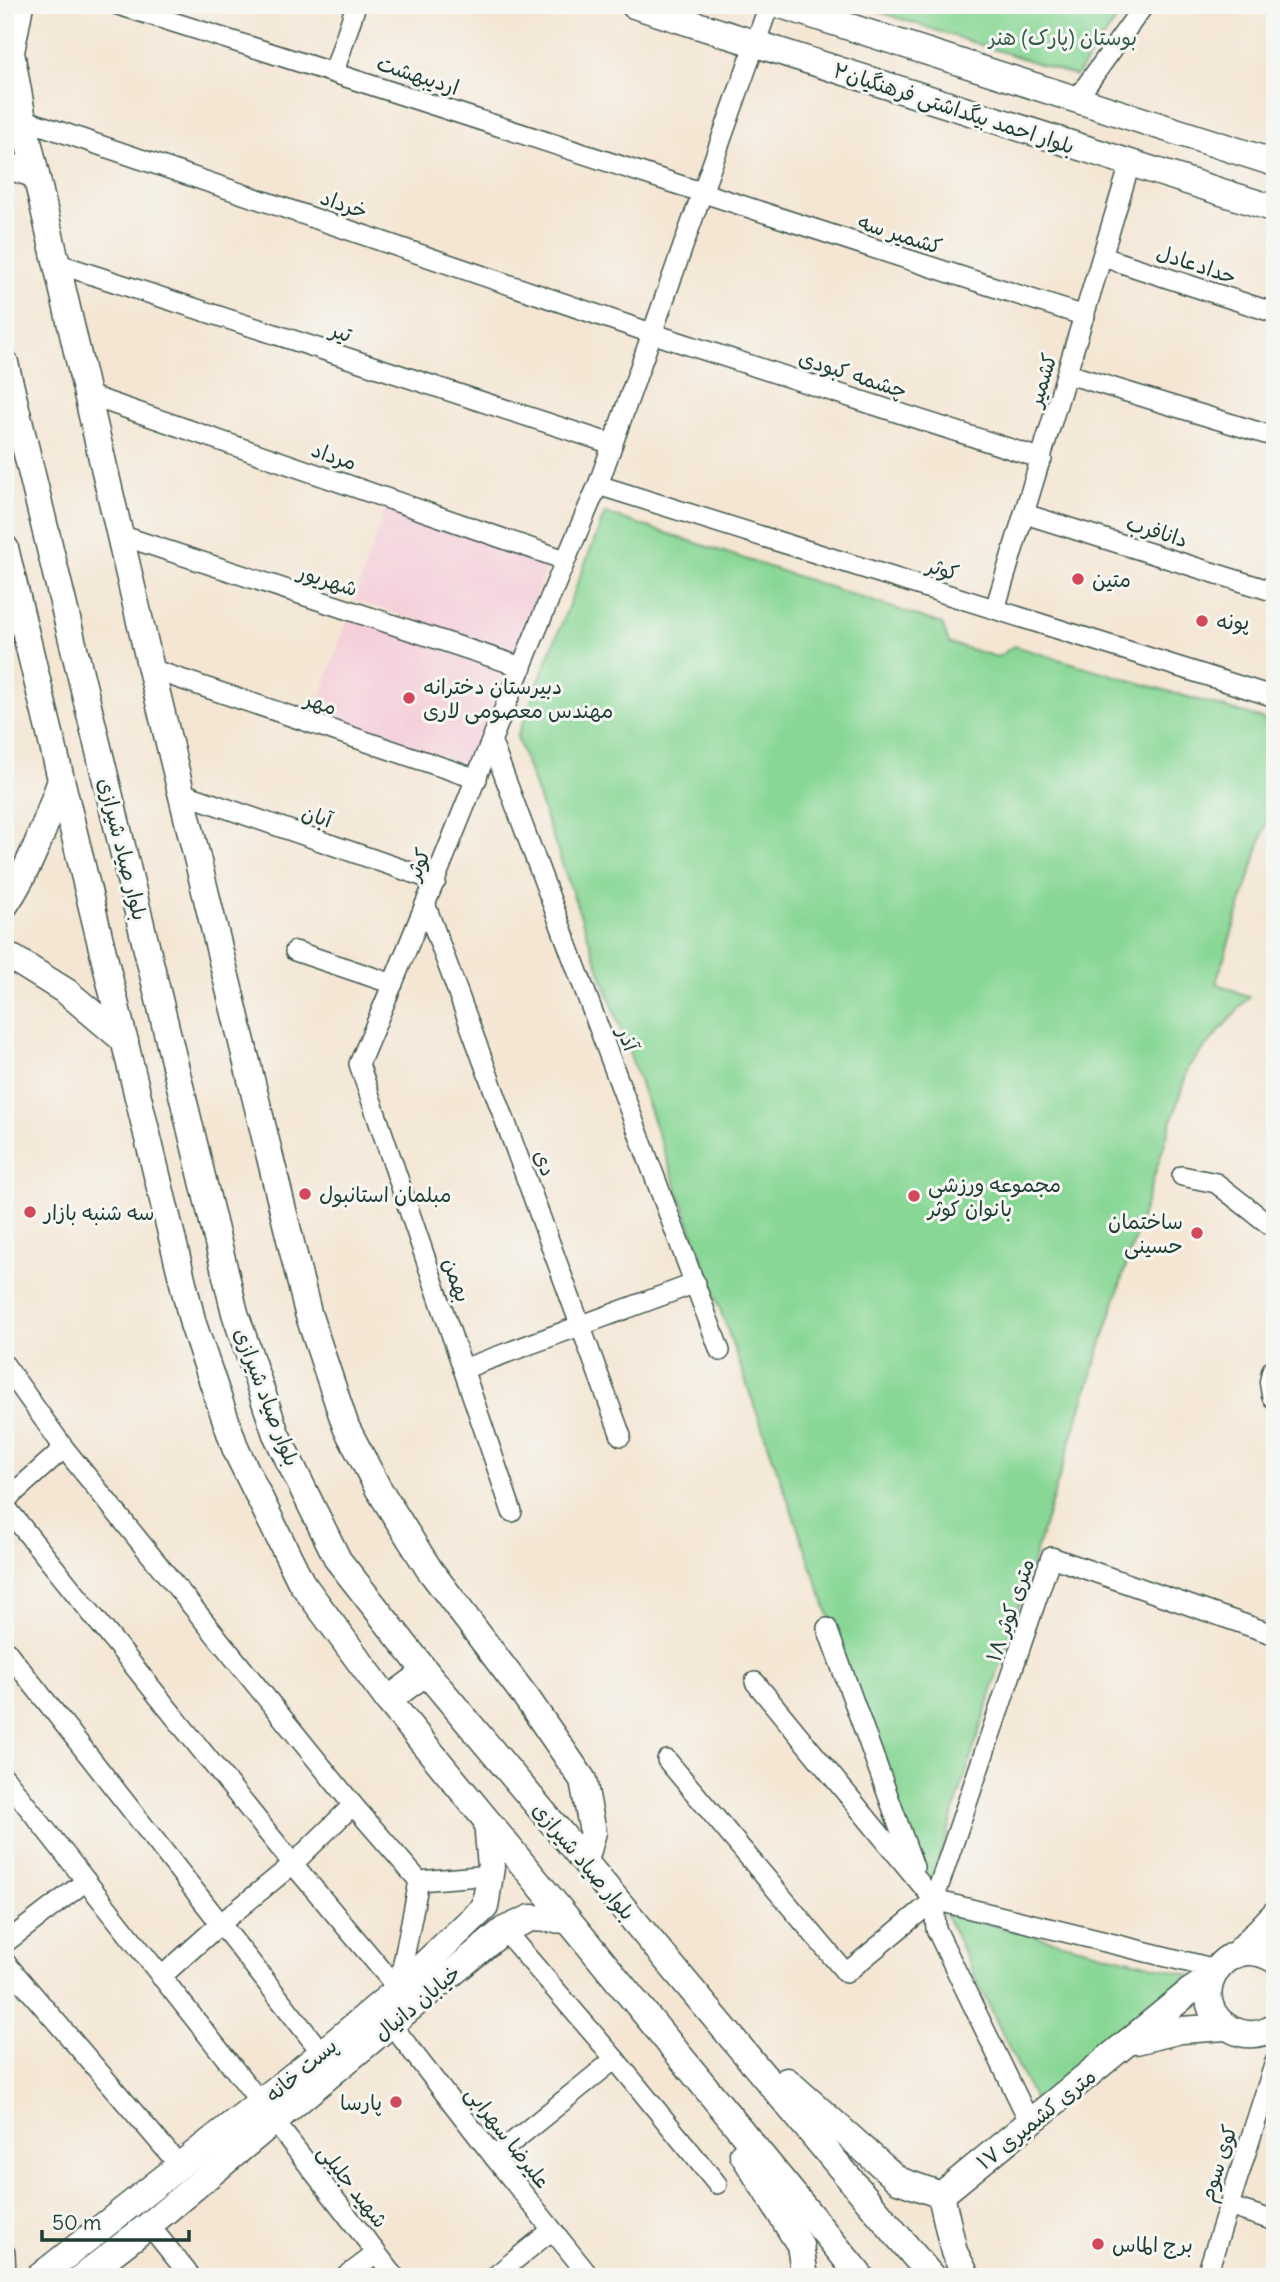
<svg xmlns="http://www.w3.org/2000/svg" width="1280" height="2282" font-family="Delius,'Playpen Sans Arabic',sans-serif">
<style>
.built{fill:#f5cfda}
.green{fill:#88d795;stroke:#548a64;stroke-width:2}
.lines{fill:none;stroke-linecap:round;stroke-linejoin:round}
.street-casing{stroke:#3f564c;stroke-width:22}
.secondary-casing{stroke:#3f564c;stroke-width:29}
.street{stroke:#fff;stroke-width:19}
.secondary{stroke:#fff;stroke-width:26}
.poi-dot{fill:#d1495b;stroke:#f6f6f2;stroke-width:2.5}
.labels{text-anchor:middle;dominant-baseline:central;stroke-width:6;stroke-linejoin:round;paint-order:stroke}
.park-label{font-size:21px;fill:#345c47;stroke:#f6f6f2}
.street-label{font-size:21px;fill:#1f3d34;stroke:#f6f6f2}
.poi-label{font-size:21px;fill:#1f3d34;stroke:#f6f6f2;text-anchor:start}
</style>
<rect width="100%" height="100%" fill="#f6f6f2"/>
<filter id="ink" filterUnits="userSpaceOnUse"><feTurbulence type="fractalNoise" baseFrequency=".0143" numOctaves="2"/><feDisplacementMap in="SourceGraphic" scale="14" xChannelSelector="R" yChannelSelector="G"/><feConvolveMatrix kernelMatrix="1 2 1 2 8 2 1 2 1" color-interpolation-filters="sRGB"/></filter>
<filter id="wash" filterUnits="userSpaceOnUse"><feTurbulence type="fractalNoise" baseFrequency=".00686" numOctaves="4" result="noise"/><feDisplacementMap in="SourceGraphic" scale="28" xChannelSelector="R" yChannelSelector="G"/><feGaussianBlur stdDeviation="1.57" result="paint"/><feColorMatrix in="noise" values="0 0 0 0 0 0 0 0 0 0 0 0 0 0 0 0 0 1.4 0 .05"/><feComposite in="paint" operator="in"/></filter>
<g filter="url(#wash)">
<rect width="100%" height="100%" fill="#f4e6d3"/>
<g class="built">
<path d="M387,503L540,557L545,570L515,653L354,600Z"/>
<path d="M348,618L499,669L504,681L473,767L315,714Z"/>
</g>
<g class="green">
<path d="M858,5H1127L1076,76Z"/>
<path d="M605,513L942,624L949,643L997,657L1014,646L1263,719L1275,733V796L1216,983L1249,997L1189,1066L932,1881L916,1861L517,737Z"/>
<path d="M945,1913L1190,1975L1035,2102Z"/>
</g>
</g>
<g filter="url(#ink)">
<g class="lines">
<defs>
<g id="street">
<path d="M118,5C442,105 762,214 1085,316"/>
<path d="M334,72L356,5"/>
<path d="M1076,100L1144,5"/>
<path d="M23,119L651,333L1042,459"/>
<path d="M1103,257L1275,313"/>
<path d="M56,263L612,444"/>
<path d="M1068,374L1275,437"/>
<path d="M88,395L565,560"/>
<path d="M598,485L1275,697"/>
<path d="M1025,514L1275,592"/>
<path d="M120,535L522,667"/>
<path d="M995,609L1130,164"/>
<path d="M151,669L477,779"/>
<path d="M492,743L720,1351"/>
<path d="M182,793L436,881"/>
<path d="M426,906L621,1436"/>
<path d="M295,951L393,984"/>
<path d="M1182,1176L1216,1183L1275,1229"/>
<path d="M5,1365L64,1448L353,1805L419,1881L398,1989"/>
<path d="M463,1369L696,1283"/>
<path d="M5,1501L64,1448"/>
<path d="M5,1506L293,1864L398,1989"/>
<path d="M512,1512L359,1064C441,872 514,676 598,485L769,5"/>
<path d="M827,1628L914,1867"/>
<path d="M5,1649L322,2053"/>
<path d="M755,1682L934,1900L936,1929L1030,2123"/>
<path d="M667,1760L846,1973L934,1900"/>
<path d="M5,1778L261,2103"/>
<path d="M419,1881L491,1875"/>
<path d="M934,1900L1051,1557L1275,1635"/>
<path d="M934,1900L1216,1969"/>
<path d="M504,1930L615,2059L717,2184"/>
<path d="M5,1943L86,1881"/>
<path d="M5,1962L180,2166"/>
<path d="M161,1977L220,1924L293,1864L353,1805"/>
<path d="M391,2024L494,2157L590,2277"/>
<path d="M275,2122L395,2277"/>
<path d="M494,2157L615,2059"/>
<path d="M1228,2206L1275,2221"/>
<path d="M149,2225L191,2277"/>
<path d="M5,2253L6,2277"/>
<path d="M345,2277L376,2254"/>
<path d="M494,2277L552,2230"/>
<path d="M1206,2277L1275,2062"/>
</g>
<g id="secondary">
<path d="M20,5L11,52L23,119L151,669L308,1313L346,1427L378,1488L429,1569L528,1700L583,1780L593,1832L585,1861"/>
<path d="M634,5L1275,209"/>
<path d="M781,5L1275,163"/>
<path d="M5,165L36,175"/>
<path d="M5,363L235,1313L276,1434L338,1560L426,1672L932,2277"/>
<path d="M5,548L193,1324L236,1450L301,1582L388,1700L861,2277"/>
<path d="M5,905C31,867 46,823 61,780"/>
<path d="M5,958L14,959L67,992L125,1041"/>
<path d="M1275,1372L1273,1382L1275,1395"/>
<path d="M388,1700L426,1672"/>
<path d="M1237,1954L1275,1914"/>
<path d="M1275,1960C1222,1927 1180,2005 1233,2030C1247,2037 1261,2035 1275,2027"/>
<path d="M1136,2041L1181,2030L1226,2027"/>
<path d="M787,2081L898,2180L941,2195"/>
<path d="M743,2154L800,2245L805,2277"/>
<path d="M941,2195L1189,1992L1212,1977"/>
<path d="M941,2195L954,2252L967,2277"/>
<path d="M39,2277L322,2053L398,1989L485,1907L491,1867L487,1821"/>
<path d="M82,2277L149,2225L504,1930L531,1918L568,1920"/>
</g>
</defs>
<use href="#street" class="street-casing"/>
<use href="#secondary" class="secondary-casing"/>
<use href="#street" class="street"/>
<use href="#secondary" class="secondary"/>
</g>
</g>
<g class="poi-dot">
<circle cx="1078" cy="579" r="7"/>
<circle cx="1202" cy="621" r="7"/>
<circle cx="409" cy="698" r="7"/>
<circle cx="305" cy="1194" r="7"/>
<circle cx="914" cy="1196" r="7"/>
<circle cx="30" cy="1212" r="7"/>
<circle cx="1197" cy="1233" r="7"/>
<circle cx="396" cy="2102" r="7"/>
<circle cx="1098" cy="2244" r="7"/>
</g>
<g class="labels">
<g class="park-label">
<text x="1063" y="37">بوستان (پارک) هنر</text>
</g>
<g class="street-label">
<text transform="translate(418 75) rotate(18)">اردیبهشت</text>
<text transform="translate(954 108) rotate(18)">بلوار احمد بیگداشتی فرهنگیان۲</text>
<text transform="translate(344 204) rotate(19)">خرداد</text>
<text transform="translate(900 234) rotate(18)">کشمیر سه</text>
<text transform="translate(1196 264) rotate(18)">حدادعادل</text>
<text transform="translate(341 332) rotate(18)">تیر</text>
<text transform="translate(853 374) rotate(18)">چشمه کبودی</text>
<text transform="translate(1042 380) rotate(-73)">کشمیر</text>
<text transform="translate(334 456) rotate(19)">مرداد</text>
<text transform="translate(1157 531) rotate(17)">دانافرب</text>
<text transform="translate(943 569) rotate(17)">کوثر</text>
<text transform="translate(328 580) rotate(18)">شهریور</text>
<text transform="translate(321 703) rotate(19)">مهر</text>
<text transform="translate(317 816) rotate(19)">آبان</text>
<text transform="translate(123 849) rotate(76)">بلوار صیاد شیرازی</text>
<text transform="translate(418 864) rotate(-68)">کوثر</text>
<text transform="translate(628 1039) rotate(69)">آذر</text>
<text transform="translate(545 1163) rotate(70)">دی</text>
<text transform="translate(457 1280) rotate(71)">بهمن</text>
<text transform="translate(267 1397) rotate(69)">بلوار صیاد شیرازی</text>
<text transform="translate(1010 1610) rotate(-71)">۱۸ متری کوثر</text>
<text transform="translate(584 1861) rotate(50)">بلوار صیاد شیرازی</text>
<text transform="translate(417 2003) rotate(-40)">خیابان دانیال</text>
<text transform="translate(301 2070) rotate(-40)">پست خانه</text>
<text transform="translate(1036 2119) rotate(-39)">۱۷ متری کشمیری</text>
<text transform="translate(508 2137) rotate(52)">علیرضا سهرابی</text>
<text transform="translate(1218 2163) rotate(-72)">کوی سوم</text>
<text transform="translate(353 2186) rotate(52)">شهید جلیلی</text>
</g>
<g class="poi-label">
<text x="1092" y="579">متین</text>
<text x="1216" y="621">پونه</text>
<text x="423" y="686">دبیرستان دخترانه<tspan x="423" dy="24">مهندس معصومی لاری</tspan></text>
<text x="928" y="1184">مجموعه ورزشی<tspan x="928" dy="24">بانوان کوثر</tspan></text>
<text x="319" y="1194">مبلمان استانبول</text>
<text x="44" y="1212">سه شنبه بازار</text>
<text x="1183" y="1221" text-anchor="end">ساختمان<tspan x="1183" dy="24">حسینی</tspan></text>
<text x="382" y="2102" text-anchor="end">پارسا</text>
<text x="1112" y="2244">برج الماس</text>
</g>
</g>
<rect width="1280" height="2282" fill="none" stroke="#f6f6f2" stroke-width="28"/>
<path d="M42 2230v10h147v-10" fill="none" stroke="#1f3d34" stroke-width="3.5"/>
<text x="52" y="2230" font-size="21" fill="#1f3d34" stroke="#f6f6f2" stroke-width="5" paint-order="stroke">50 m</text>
</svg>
